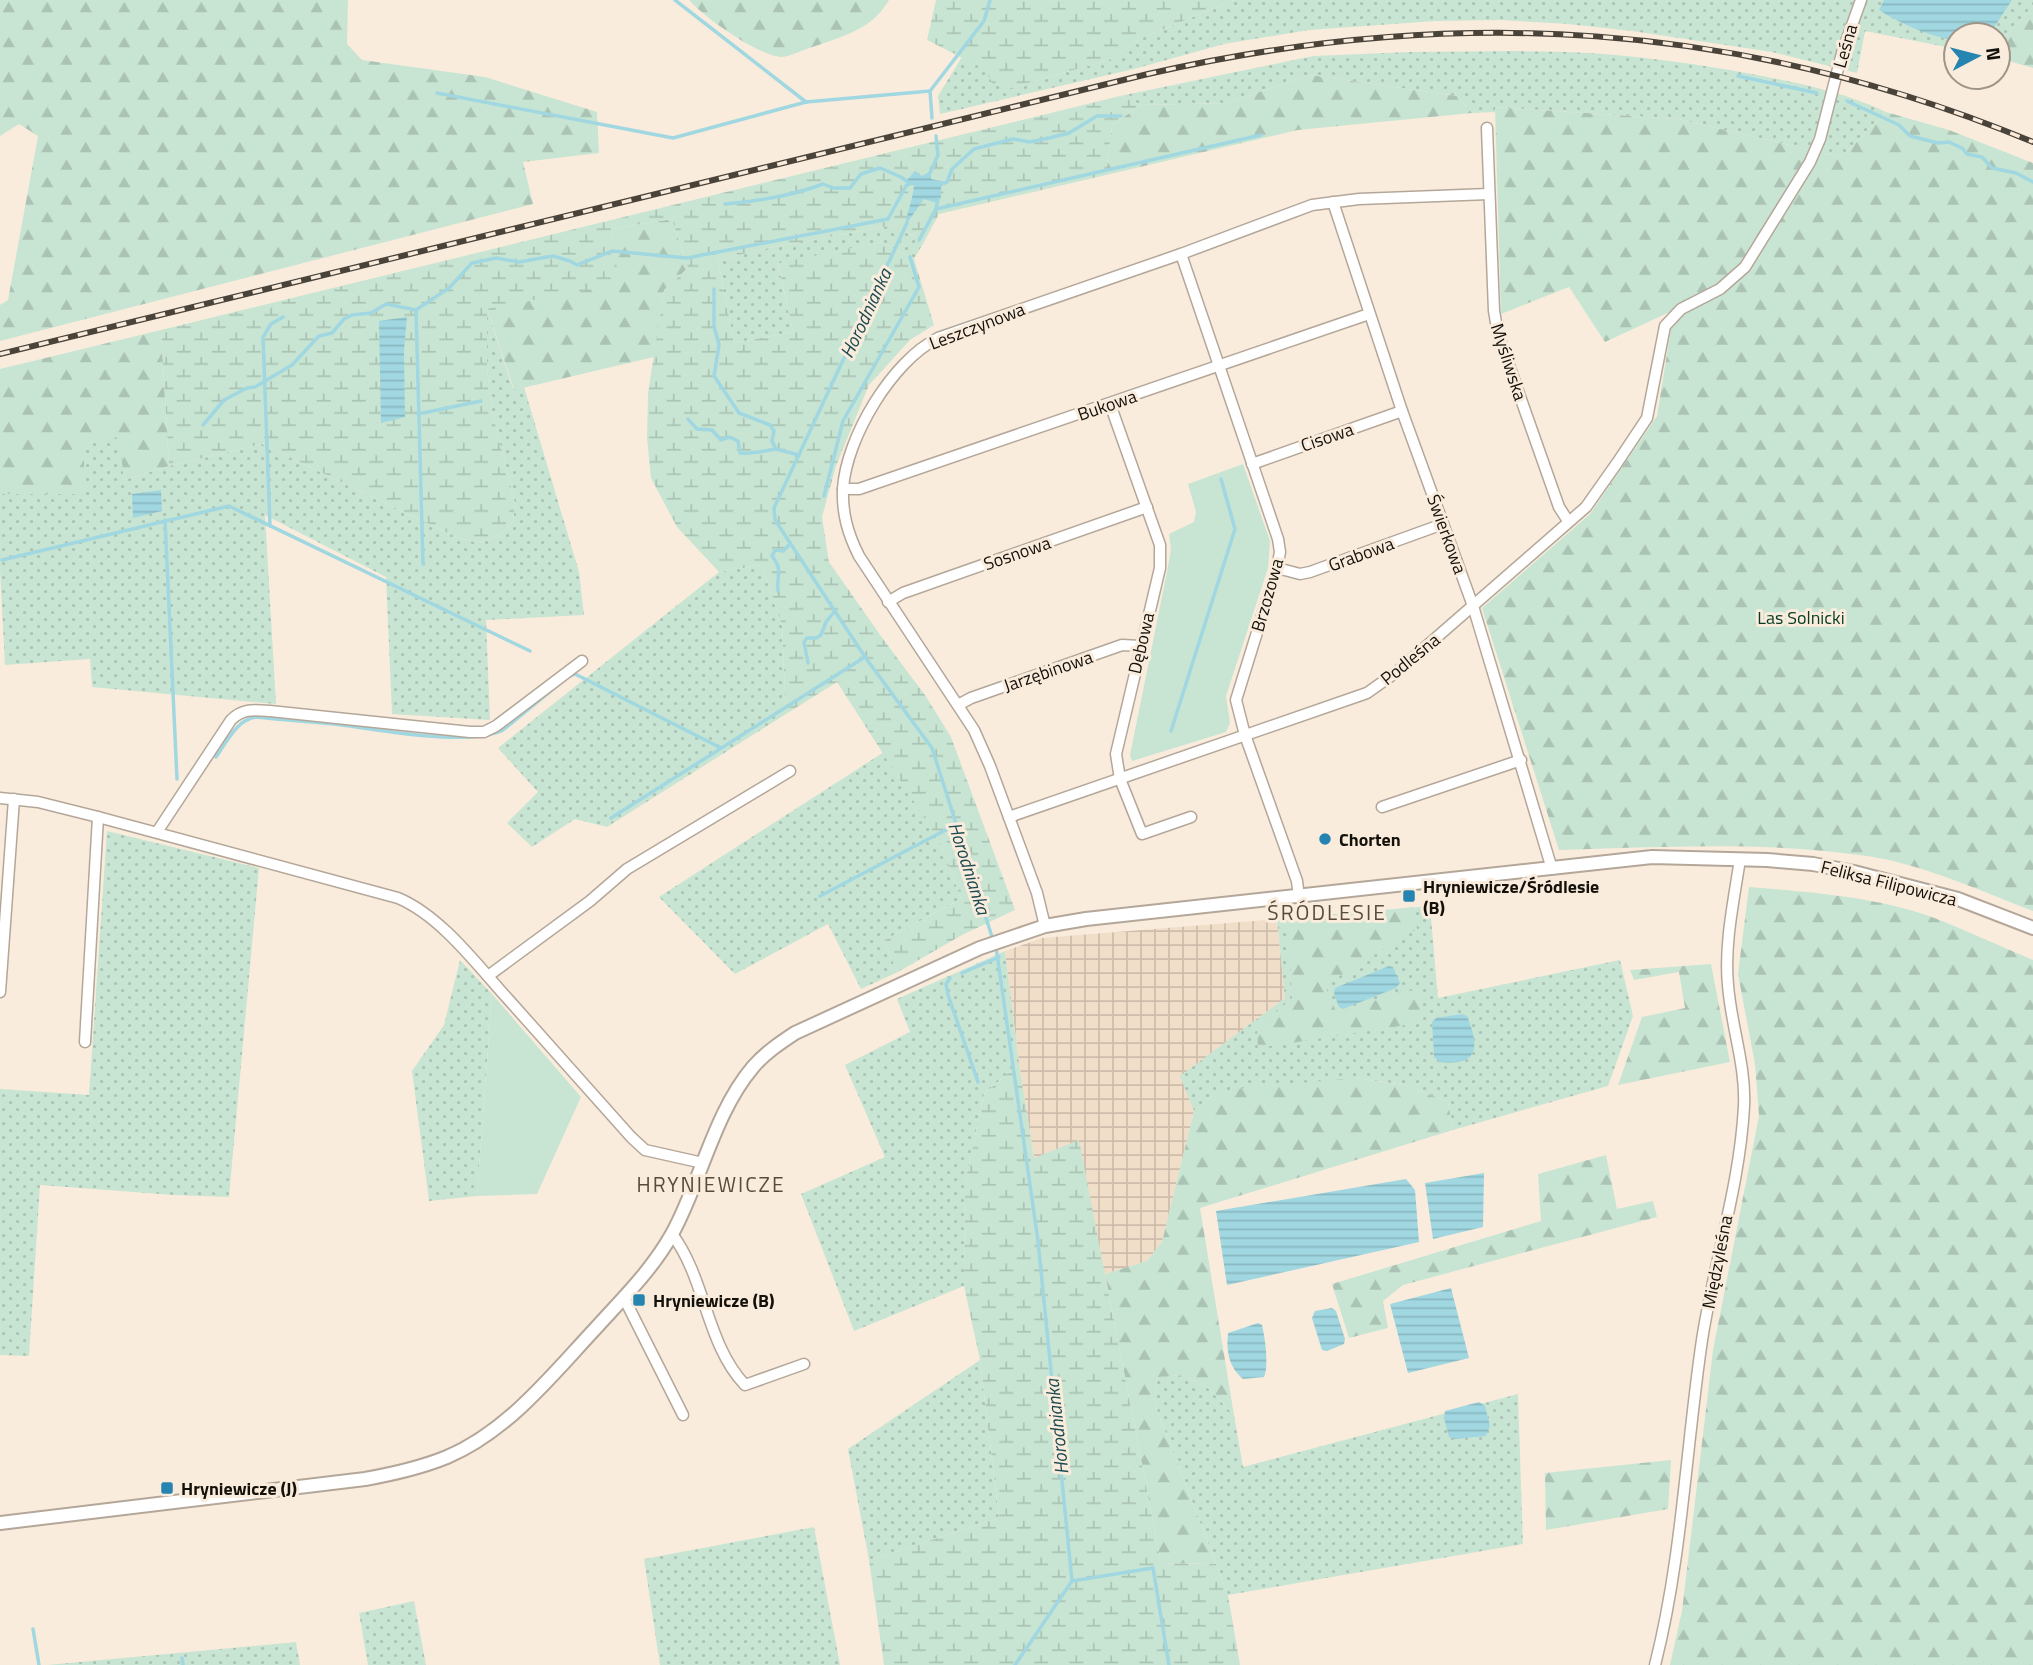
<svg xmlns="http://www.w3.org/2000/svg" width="2033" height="1665" font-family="'Titillium Web',sans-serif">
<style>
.industrial{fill:url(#industrial-grid)}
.grass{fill:url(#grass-dots)}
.forest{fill:url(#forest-firs)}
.wetland{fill:url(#wetland-marsh)}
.green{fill:#c8e5d3}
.water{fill:url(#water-rules)}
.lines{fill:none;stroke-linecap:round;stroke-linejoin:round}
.stream{stroke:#a0d7e1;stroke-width:3.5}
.minor-casing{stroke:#b4a799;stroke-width:13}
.tertiary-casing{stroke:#b4a799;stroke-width:16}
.minor{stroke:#fff;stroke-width:10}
.tertiary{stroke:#fff;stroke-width:12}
.rail-casing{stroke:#49433a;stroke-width:6}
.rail{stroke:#faecdc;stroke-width:3.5;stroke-dasharray:10;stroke-linecap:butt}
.poi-dot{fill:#2684b0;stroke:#faecdc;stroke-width:2.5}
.labels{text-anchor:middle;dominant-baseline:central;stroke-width:6;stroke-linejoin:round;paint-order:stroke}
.street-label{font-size:18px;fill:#14100a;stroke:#faecdc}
.park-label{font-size:18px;fill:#043c23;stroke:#faecdc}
.poi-label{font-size:18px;font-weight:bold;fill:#14100a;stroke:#faecdc;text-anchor:start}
.water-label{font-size:19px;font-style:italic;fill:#1a4a52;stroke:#faecdc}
.quarter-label{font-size:21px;letter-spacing:2px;fill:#574b3e;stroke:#faecdc}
</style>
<defs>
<pattern id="industrial-grid" width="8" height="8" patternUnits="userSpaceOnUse" patternTransform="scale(1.75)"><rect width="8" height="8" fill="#f1dec9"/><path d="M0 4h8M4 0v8" fill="none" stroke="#cebdab"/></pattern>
<pattern id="grass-dots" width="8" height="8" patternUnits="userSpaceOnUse" patternTransform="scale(1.75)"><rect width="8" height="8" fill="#c8e5d3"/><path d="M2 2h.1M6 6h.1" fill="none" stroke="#abc3b4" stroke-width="1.8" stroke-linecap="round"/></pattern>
<pattern id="forest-firs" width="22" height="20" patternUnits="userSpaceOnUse" patternTransform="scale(1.75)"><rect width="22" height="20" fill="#c8e5d3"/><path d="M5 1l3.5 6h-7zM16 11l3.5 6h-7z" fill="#abc3b4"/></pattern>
<pattern id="wetland-marsh" width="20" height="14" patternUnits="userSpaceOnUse" patternTransform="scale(1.75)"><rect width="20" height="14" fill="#c8e5d3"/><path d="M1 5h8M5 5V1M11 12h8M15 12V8" fill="none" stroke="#abc3b4"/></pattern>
<pattern id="water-rules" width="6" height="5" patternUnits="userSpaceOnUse" patternTransform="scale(1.75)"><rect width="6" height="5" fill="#a0d7e1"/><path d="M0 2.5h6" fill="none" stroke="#89b8c0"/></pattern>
</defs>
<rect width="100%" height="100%" fill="#faecdc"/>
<path class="industrial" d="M1277,919L1285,998L1181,1076L1194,1111L1162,1242L1147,1261L1105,1274L1034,1158L1019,1063L1005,951L1042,938Z"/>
<g class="grass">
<path d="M1234,0H2033V6L1998,45V35H1956V49L1865,31L1857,73L1772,52L1632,31L1568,24L1500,20L1435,21L1309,30L1224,44L1134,69L940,114L938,96L984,21L1010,88L1109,60L1142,38Z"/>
<path d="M1410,52C1462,52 1514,50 1566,52C1628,54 1692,63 1752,74C1799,83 1843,92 1886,112L1841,157L1678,119L1495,107V112L1472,113L1457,96L1310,75L1226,103L1141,105L1120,96L1313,56Z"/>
<path d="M893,225L924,242L914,259L882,242L778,264L793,332L734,343L718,261L753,251Z"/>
<path d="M487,308L513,389L524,387L579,572L584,615L486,620L490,720L392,714L386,577L265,515L276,704L92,687L90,659L5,665L0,570V494H84V443L120,436L124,480L169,466L262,444L456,537L479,543L500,535L513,522L515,504L492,411L487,368Z"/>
<path d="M762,565L782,625L786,714L607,827L575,819L532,847L507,823L538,792L498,748L719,572Z"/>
<path d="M884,752L941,844L961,899L883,941L898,972L861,989L828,924L735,974L659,897Z"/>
<path d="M107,831L259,868L229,1197L174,1195L40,1185L29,1356L0,1355V1089L89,1095Z"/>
<path d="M1430,906L1438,998L1620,960L1633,1016L1608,1086L1453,1130L1448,1102L1405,1085L1355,1078L1213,1095L1194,1111L1180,1076L1285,998L1277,919Z"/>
<path d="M1005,951L1019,1063L984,1094L965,1183L964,1286L854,1331L801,1194L885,1157L845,1065L910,1032L897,999Z"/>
<path d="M460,960L492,994L477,1196L429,1201L412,1071L444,1025Z"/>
<path d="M980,1360L999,1518L869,1560L848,1449Z"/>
<path d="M1183,1375L1208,1388L1234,1415L1243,1467L1518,1394L1523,1544L1228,1595L1154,1402L1158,1377Z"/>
<path d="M814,1527L840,1665H660L644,1559Z"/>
<path d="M414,1601L426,1665H368L359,1613Z"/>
<path d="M296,1642L300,1665H47Z"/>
</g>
<g class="forest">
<path d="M0,0H348L347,44L362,60L485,77L597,112L599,153L523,162L533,204L0,341V305L8,300L38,136L19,124L0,136Z"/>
<path d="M689,0H889C872,31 837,38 807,49C800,51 789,57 781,57C757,55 705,18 689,0Z"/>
<path d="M2033,6V68L1998,58V45Z"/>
<path d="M1310,75L1457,96L1472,113L1298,130L1106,175L1112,125L1141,105L1226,103Z"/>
<path d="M1495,107L1678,119L1841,157L1886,112L1949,130L2033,163V911C1981,891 1922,864 1867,856C1764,841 1662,847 1559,850L1482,608L1590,514L1657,416L1674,310L1605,342L1569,287L1501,314Z"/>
<path d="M672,219L688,268L664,290L654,357L514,390L487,308L618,284L612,229Z"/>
<path d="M161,330L169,466L124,480L119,437L84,443V494H0V369Z"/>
<path d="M1749,887C1809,892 1872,896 1929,916C1964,929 1999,946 2033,960V1665H1670L1682,1611L1713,1350L1759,1116L1755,1064L1738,974Z"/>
<path d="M1413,907L1417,929L1325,985L1337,1014L1405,990L1422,992L1419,1023L1258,1048L1257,1029L1292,998L1288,925Z"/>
<path d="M1711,964L1730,1062L1618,1085L1642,1017L1685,1008L1679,972L1634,980L1630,970Z"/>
<path d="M1355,1078L1405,1085L1448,1102L1453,1130L1200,1208L1234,1415L1208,1388L1183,1375L1158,1377L1154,1402L1216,1564L1161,1563L1105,1274L1147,1261L1162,1242L1194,1111L1213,1095L1236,1089Z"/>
<path d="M1606,1155L1617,1209L1653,1201L1657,1217L1403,1285L1383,1301L1388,1328L1349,1338L1332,1284L1541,1221L1538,1174Z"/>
<path d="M1671,1460L1668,1509L1546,1530L1545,1473Z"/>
</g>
<g class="wetland">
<path d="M936,0H1234L1142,38L1109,60L1010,88L993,85L986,70L927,40Z"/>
<path d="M1120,96L1141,105L1112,125L1106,175L939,214L924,242L893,225L753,251L718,261L734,343L793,332L778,263L882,242L914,259L934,325L910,340L869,385L836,466L822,517L829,562L883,639L925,695L951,737L1015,910L962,935L898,972L883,941L961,899L941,844L837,682L786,714L782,625L762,565L719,572L677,527L651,478L647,438L648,393L664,290L688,268L672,219L612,229L619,284L487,309V368L492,411L515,504L513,522L500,535L479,543L456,537L262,444L169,466L161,330Z"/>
<path d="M1019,1063L1034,1158L1079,1140L1161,1563L1216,1564L1228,1595L1240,1665H884L869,1560L999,1518L980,1360L964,1286L965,1183L984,1094Z"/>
</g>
<g class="green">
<path d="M1243,464L1270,541L1268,568L1226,696L1230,723L1226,732L1132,761L1130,755L1167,572L1171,549L1169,534L1194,522L1196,512L1188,484Z"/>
<path d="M492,994L581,1097L537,1194L477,1196Z"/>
</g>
<g class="water">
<path d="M1884,0H2012L1989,35H1956V41C1928,35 1904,26 1879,10Z"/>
<path d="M915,171L922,176L931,171V179L947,182L941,187V197L937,203L924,199L905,226C907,212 913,199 914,185L906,186V181Z"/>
<path d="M407,317L404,350L405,417L381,423L379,321Z"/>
<path d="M161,490L162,511L133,518L132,494Z"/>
<path d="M1389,966L1393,967L1400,983L1396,988L1343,1009L1339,1007L1334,994L1335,988Z"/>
<path d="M1462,1014L1467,1016C1479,1046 1480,1066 1440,1062L1434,1057L1432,1022L1436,1018Z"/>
<path d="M1484,1173L1483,1227L1433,1239L1425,1183Z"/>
<path d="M1406,1179L1415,1190L1419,1242L1227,1285L1216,1211Z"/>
<path d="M1451,1288L1469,1358L1408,1373L1390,1304Z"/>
<path d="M1332,1308L1336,1311L1345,1339L1344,1344L1327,1351L1322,1350L1312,1318L1315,1311Z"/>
<path d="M1258,1323L1262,1325C1265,1338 1269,1366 1264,1377L1243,1379C1229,1367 1226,1352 1228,1333Z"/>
<path d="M1479,1402L1485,1406L1490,1426L1486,1436L1454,1439L1449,1437L1444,1418L1445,1411Z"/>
</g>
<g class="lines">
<g class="stream">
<path d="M675,0L806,102L930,91"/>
<path d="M1738,76L1817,93"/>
<path d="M437,93L673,138L806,102"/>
<path d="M1847,101L1899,125L1910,136L1938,143L1949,142L1962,148L1967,154L1982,157L1992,168L2016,173L2033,182"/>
<path d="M932,118L930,91L984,21L990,0"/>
<path d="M929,175L938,155L936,136"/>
<path d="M945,183L947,182L952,169L974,149L1013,139L1030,142L1049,138L1069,133L1097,116H1121"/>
<path d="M725,204C759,201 792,196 823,184L833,188H850L861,174L880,168L901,177L908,182"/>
<path d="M936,209L1261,135"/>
<path d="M907,223L774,508L775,520L865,657L932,748L993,940"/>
<path d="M919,240L936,209L938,199"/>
<path d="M714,289V326L719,345L714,376L739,413L770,425L774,431L772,441L776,449L799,455"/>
<path d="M416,310L423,564"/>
<path d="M418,414L481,401"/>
<path d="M688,419L697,429L712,430L721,440L729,437L738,441L740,453C754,454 762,451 776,449"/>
<path d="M203,425L224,400L247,388L255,387L292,365L319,336L332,333L344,319L352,315L371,313L386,304L416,310L449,288L472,263L496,258L519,262L553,256L570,261L577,265L612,251L687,258L888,219L906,186L910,183"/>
<path d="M824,496L843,421L919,287L910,257"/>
<path d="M165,520L177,779"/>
<path d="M270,526L263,337L271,324L283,317"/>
<path d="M2,560L229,506L530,651"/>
<path d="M778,591C776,574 784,572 772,556L775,550L783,551L790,544"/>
<path d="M808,663L804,642L807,638H816L821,635L826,622L834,612"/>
<path d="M569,676L575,674L721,748"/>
<path d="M1171,731L1235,529L1221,479"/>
<path d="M216,757C227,742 236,720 256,717C285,720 314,722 342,725C381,730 470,747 503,730L563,681"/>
<path d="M611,818L865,657"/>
<path d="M820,896L957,824"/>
<path d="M996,947L1038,1241L1072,1581L1015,1665"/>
<path d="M962,973L999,957"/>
<path d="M950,978L946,984L948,995L978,1082"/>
<path d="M1072,1581L1153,1568L1169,1665"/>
<path d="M33,1629L39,1665"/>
<path d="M182,1658L183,1665"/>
</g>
<defs>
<g id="minor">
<path d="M1487,128L1494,311L1498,334L1559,507L1568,521"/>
<path d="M1333,202L1402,411L1473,606L1552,869"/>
<path d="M1181,254L1278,539L1280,552L1277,568L1236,700L1245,735L1297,881L1299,897"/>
<path d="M1110,404L1160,545V568L1116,754L1120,779L1142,834L1191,817"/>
<path d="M1252,464L1402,411"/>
<path d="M843,489H859L1369,314"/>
<path d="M1277,568L1300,574L1310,572L1443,524"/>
<path d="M888,602L903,593L1147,507"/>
<path d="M958,705L971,698L1122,645L1140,646"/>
<path d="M0,798L38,802L98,817L398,898C441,916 477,965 508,999C549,1045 590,1091 631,1137L645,1150L703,1163"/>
<path d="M1382,807L1521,760"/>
<path d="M1009,817L1367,693L1398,671L1586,507L1617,463L1647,418L1665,326L1681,309L1720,289L1745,267L1810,162L1820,139L1842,53L1861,0"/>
<path d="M157,832L231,720C243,708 254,710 270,711L470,732H484L496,726L582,661"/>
<path d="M1045,926L1037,893L990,766L974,730L859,556C848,534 842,514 843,489C846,438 892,361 938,338L1181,254L1312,205L1359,199L1489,194"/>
<path d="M488,976L590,901L627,869L790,771"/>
<path d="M0,992L14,799"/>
<path d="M85,1042L98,817"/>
<path d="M672,1234C706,1279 706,1344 745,1385L804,1364"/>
<path d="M624,1298L683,1415"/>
<path d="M1655,1665C1682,1559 1686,1448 1702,1340C1714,1262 1740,1185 1744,1106C1746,1065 1731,1026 1728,985C1724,944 1734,900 1740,859"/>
</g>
<path id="tertiary" d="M0,1523L365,1479C393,1474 420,1468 447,1457C508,1431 551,1376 595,1329C622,1299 652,1270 672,1234C701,1181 714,1113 753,1067C765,1053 780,1043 795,1033L980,948L1045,926L1086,919L1652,857L1767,860L1813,864L1854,872L1958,899L2033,928"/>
</defs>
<use href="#minor" class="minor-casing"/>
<use href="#tertiary" class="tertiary-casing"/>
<use href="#minor" class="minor"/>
<use href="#tertiary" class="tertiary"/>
<defs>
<path id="rail" d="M0,354L1148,74C1455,4 1741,21 2033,142"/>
</defs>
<use href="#rail" class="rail-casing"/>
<use href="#rail" class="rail"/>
</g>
<g class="poi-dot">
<circle cx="1325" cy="839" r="7"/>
<rect x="1402" y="889" width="14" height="14" rx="3.5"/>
<rect x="632" y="1293" width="14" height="14" rx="3.5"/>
<rect x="160" y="1481" width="14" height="14" rx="3.5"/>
</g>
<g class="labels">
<g class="street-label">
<text transform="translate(1845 46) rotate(-74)">Leśna</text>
<text transform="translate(977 326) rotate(-21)">Leszczynowa</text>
<text transform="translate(1509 362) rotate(72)">Myśliwska</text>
<text transform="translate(1107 405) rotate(-19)">Bukowa</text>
<text transform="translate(1327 437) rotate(-19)">Cisowa</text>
<text transform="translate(1447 534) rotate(70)">Świerkowa</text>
<text transform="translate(1017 553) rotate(-19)">Sosnowa</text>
<text transform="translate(1361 554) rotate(-20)">Grabowa</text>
<text transform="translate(1267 595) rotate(-74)">Brzozowa</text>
<text transform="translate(1141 643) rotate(-77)">Dębowa</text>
<text transform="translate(1410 659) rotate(-39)">Podleśna</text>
<text transform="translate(1048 671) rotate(-19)">Jarzębinowa</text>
<text transform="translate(1889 883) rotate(14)">Feliksa Filipowicza</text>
<text transform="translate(1717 1262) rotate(-79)">Międzyleśna</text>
</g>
<g class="park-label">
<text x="1801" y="617">Las Solnicki</text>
</g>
<g class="poi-label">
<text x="1339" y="839">Chorten</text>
<text x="1423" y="886">Hryniewicze/Śródlesie<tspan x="1423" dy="21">(B)</tspan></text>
<text x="653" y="1300">Hryniewicze (B)</text>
<text x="181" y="1488">Hryniewicze (J)</text>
</g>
<g class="water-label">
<text transform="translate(865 313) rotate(-65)">Horodnianka</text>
<text transform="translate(970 868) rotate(72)">Horodnianka</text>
<text transform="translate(1056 1427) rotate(-96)">Horodnianka</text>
</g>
<g class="quarter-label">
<text x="1327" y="912">ŚRÓDLESIE</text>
<text x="711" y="1184">HRYNIEWICZE</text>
</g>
</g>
<g transform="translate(1977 56) rotate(83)"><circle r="33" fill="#faecdc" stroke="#9e9488" stroke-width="2"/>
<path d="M0-5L12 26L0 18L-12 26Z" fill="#2684b0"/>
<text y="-10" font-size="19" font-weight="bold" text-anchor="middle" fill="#14100a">N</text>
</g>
</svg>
